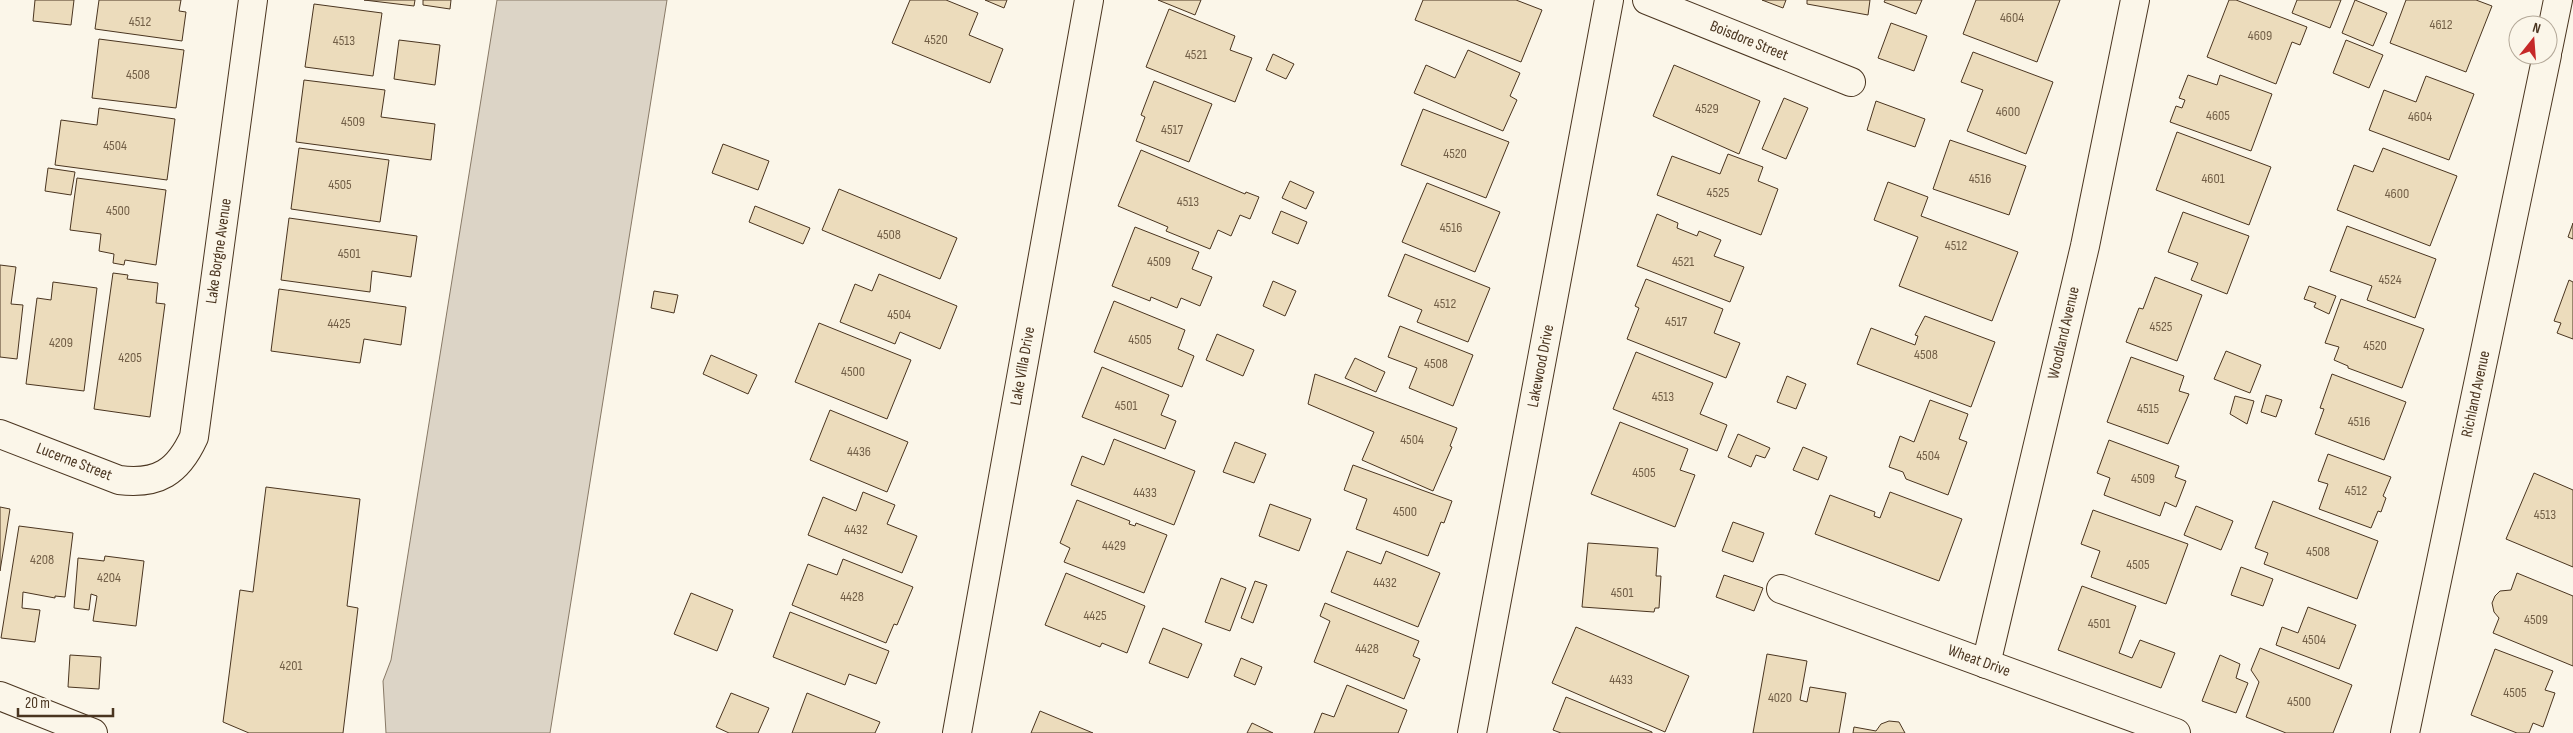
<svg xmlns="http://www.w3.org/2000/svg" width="2573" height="733" font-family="'Sofia Sans Condensed',sans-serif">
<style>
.water{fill:#dcd4c6;stroke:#887966}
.building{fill:#ecdcbc;stroke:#4a3520}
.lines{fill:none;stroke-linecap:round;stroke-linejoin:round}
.minor-casing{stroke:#4a3520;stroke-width:30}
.secondary-casing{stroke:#4a3520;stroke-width:30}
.minor{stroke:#fbf6e9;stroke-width:28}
.secondary{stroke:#fbf6e9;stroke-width:28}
.labels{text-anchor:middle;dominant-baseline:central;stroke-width:4;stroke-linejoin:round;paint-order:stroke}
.number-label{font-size:14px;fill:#725f47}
.street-label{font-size:16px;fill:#4a3520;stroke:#fbf6e9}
</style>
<rect width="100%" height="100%" fill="#fbf6e9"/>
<path class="water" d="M497,0H667L550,733H386L383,681L391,660Z"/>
<g class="building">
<path d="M35,0H74L71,25L33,21Z"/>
<path d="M99,0H181L179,11L186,12L182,41L95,29Z"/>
<path d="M364,0H415L414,6Z"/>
<path d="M423,0H451L450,9L423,5Z"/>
<path d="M910,0H946L978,13L969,35L1003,49L990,83L892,43Z"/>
<path d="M985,0H1007L1004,8Z"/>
<path d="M1158,0H1201L1195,15Z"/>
<path d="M1423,0H1516L1542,10L1521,62L1415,20Z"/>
<path d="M1762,0H1786L1783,8Z"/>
<path d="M1807,0H1870L1868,15L1807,4Z"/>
<path d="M1885,0H1922L1916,14L1884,2Z"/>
<path d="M1976,0H2060L2037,62L1963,34Z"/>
<path d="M2229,0H2236L2307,27L2300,45L2292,42L2276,84L2207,57Z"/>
<path d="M2297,0H2341L2330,28L2292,13Z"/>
<path d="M2355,0L2387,13L2373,46L2342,33Z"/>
<path d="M2406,0H2476L2492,6L2466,72L2390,43Z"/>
<path d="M314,4L382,13L373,76L305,67Z"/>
<path d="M1169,9L1235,36L1230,50L1252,58L1235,102L1146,67Z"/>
<path d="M1891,23L1927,36L1914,71L1878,58Z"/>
<path d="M99,39L184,50L176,108L92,98Z"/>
<path d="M399,40L440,45L435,85L394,79Z"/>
<path d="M2346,40L2383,55L2369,88L2333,73Z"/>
<path d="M1468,50L1520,73L1510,96L1517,100L1503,131L1414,93L1426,65L1455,78Z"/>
<path d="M1973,52L2053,82L2026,154L1967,131L1983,90L1961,82Z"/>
<path d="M1273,54L1294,64L1286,79L1266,70Z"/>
<path d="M1674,65L1760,101L1739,154L1653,116Z"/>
<path d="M2188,75L2217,85L2220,75L2272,94L2251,151L2170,122L2176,106L2182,108L2185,100L2179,98Z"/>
<path d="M2426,76L2474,94L2449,160L2369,130L2384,90L2416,102Z"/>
<path d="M304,80L385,90L381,117L435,124L431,160L296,142Z"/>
<path d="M1154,81L1212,104L1189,162L1136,141L1145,117L1141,115Z"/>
<path d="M1784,98L1808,108L1786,159L1762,149Z"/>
<path d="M1876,101L1925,119L1915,147L1867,130Z"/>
<path d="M99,108L175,119L167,180L55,165L61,120L97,125Z"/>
<path d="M1423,109L1509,142L1486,198L1401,165Z"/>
<path d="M2177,132L2271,167L2249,225L2156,190Z"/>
<path d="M1950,140L2026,166L2009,215L1933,189Z"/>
<path d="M723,144L769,161L758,190L712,173Z"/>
<path d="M299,148L389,160L380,222L291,209Z"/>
<path d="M2383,148L2457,176L2430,246L2337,210L2354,165L2373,172Z"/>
<path d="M1141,150L1245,194L1246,192L1259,197L1250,219L1240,215L1231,236L1218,230L1210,249L1166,231L1168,227L1118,206Z"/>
<path d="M1728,154L1763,167L1758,181L1778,189L1761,235L1657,195L1672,156L1720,174Z"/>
<path d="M48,168L75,172L71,195L45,191Z"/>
<path d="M77,178L166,190L156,265L125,260L124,265L113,263L114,254L99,251L101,234L70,230Z"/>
<path d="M1290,181L1314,192L1306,209L1282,198Z"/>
<path d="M1888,182L1928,197L1921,216L2018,252L1992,321L1899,286L1918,237L1874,220Z"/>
<path d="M1427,183L1500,212L1475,272L1402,242Z"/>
<path d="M839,189L957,238L940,279L822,230Z"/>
<path d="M755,206L810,228L803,244L749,222Z"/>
<path d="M1281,211L1307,222L1298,244L1272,233Z"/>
<path d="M2183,212L2249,236L2227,294L2191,280L2198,263L2168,252Z"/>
<path d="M1657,214L1678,223L1677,228L1697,236L1699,231L1721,240L1714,256L1744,267L1730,302L1637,266Z"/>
<path d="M289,218L417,236L411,277L372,271L370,292L281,280Z"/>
<path d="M2573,223V239L2568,237Z"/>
<path d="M2347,226L2436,259L2415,318L2367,300L2372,286L2330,271Z"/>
<path d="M1135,227L1199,252L1192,269L1212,277L1200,306L1181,298L1177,308L1151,297L1150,301L1112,286Z"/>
<path d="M1405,254L1490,288L1468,342L1417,322L1422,310L1388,296Z"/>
<path d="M0,265L16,267L11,304L23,305L17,359L0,357Z"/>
<path d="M113,273L128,275L127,279L158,283L156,303L165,304L150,417L94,409Z"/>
<path d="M879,274L957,306L940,349L900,332L895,344L840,322L855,284L872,291Z"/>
<path d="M2155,277L2202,295L2177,361L2126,342L2139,308L2143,309Z"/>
<path d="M1646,279L1723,309L1714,333L1740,343L1726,378L1627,339L1639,308L1635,306Z"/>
<path d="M2569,280L2573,282V339L2557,333L2561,323L2554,321Z"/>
<path d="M1273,281L1296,291L1285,316L1263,306Z"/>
<path d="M53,282L97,288L84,391L26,384L37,298L51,300Z"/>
<path d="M2309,286L2336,296L2329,314L2314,307L2316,303L2304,299Z"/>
<path d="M279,289L406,307L401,345L364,339L360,363L271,351Z"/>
<path d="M654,291L678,295L674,313L651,308Z"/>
<path d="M2341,299L2424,329L2402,388L2348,368V366L2334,360L2339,347L2325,343Z"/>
<path d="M1114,301L1185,330L1178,349L1194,356L1182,387L1094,352Z"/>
<path d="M1925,316L1995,342L1971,407L1857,364L1871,328L1915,345L1918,336L1915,335Z"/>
<path d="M819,323L911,360L887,419L795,382Z"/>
<path d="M1400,326L1473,355L1453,406L1409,388L1417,368L1388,357Z"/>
<path d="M1217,334L1254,350L1243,376L1206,360Z"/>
<path d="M2226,351L2261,365L2250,393L2214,379Z"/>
<path d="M1636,352L1713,383L1700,414L1727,425L1717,451L1613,409Z"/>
<path d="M711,355L757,375L748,394L703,374Z"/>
<path d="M2131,357L2184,376L2179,391L2189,394L2168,444L2107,422Z"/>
<path d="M1355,358L1385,372L1376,392L1345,378Z"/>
<path d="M1102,367L1169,395L1161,415L1176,421L1165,449L1082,417Z"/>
<path d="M1315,374L1457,428L1450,446L1452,447L1433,491L1362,460L1374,432L1308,404Z"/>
<path d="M2332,374L2406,402L2384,460L2315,434L2324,409L2320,408Z"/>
<path d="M1787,376L1806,384L1796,409L1777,402Z"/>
<path d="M2266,395L2282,400L2276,417L2261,412Z"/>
<path d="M2235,396L2254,401L2247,424L2230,414Z"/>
<path d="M1930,400L1968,414L1959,439L1967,442L1948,495L1906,479L1903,472L1889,467L1900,436L1914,442Z"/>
<path d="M830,410L908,442L887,492L810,460Z"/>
<path d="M1620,422L1688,449L1680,470L1695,475L1675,527L1591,494Z"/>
<path d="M1738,434L1770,448L1765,458L1756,455L1751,467L1728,457Z"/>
<path d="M1114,439L1195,471L1174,525L1071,485L1082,456L1104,465Z"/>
<path d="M2109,440L2179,466L2175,477L2186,481L2176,507L2165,502L2160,516L2104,495L2110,478L2097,473Z"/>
<path d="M1235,442L1266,454L1254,483L1223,472Z"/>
<path d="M1803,447L1827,457L1818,480L1793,470Z"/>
<path d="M2328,454L2391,477L2383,496L2386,498L2381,512L2378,511L2371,528L2319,509L2328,484L2318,481Z"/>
<path d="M1353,465L1452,501L1444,523L1441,522L1428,556L1356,529L1367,499L1344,490Z"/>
<path d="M2534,473L2573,490V567L2506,539Z"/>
<path d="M266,487L360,499L347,606L358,608L343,733H249L223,722L240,590L253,592Z"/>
<path d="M863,492L895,505L887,524L917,536L902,573L808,535L823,497L856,511Z"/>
<path d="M1890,492L1962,519L1939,581L1815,534L1830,495L1875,512L1874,516L1880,518Z"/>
<path d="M1077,500L1130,521L1129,524L1135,526L1136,523L1167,535L1144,593L1064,562L1070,548L1060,543Z"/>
<path d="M2273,501L2378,541L2357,599L2264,564L2268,553L2255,548Z"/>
<path d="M1270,504L1311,519L1299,551L1259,536Z"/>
<path d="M2196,506L2233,521L2221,550L2184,535Z"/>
<path d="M0,507L10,509L0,571Z"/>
<path d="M2093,510L2188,544L2166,604L2091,577L2100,551L2081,544Z"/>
<path d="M1733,522L1764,533L1753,562L1722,551Z"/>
<path d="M19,526L73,533L65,597L55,596V598L23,592L22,608L40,610L35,642L1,638Z"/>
<path d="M1588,543L1658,548L1656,576H1661L1659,608H1655L1654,612L1582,607Z"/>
<path d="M1347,551L1381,564L1386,551L1440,573L1418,627L1331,592Z"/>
<path d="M105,556L144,561L136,626L93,621L97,596L91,594L89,610L74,608L78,558L104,561Z"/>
<path d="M843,559L913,587L897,625L894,624L886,643L792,605L808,564L837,575Z"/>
<path d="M2241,567L2273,579L2263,606L2231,595Z"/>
<path d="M1066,573L1145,606L1127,653L1102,643L1100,647L1045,625Z"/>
<path d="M2517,573L2573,596V666L2493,633L2499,618L2494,612L2492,603L2495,596L2500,591L2511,590Z"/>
<path d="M1724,575L1763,588L1754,611L1716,597Z"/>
<path d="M1221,578L1246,588L1230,631L1205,622Z"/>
<path d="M1255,581L1267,585L1253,623L1241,618Z"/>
<path d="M2082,586L2136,606L2119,653L2132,658L2140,640L2175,653L2161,688L2058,650Z"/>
<path d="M691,593L733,610L717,651L674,634Z"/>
<path d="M1325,603L1419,641L1413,656L1420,659L1404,699L1314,662L1330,621L1320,616Z"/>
<path d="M2308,607L2356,625L2339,669L2276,645L2282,627L2298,633Z"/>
<path d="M790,612L889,651L876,684L849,674L845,685L773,657Z"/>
<path d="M1576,627L1689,676L1665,732L1552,683Z"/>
<path d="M1163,628L1202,644L1188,678L1149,663Z"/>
<path d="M2260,648L2352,685L2333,733H2286L2246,717L2259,682L2251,670Z"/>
<path d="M2495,649L2553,671L2545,690L2555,693L2543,727L2533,723L2529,733H2517L2471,715Z"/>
<path d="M1767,654L1807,661L1800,700L1807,702L1810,687L1846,693L1839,733H1753Z"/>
<path d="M70,655L101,657L99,689L68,687Z"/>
<path d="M2220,655L2240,664L2236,678L2248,683L2236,713L2202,701Z"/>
<path d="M1241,658L1262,667L1255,685L1234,676Z"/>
<path d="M1347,685L1407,710L1398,733H1314L1322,713L1334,717Z"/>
<path d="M731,693L769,708L758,733H729L716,727Z"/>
<path d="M807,693L880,722L875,733H792Z"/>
<path d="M1566,697L1652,732V733H1561L1553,730Z"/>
<path d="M1040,711L1093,733H1031Z"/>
<path d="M1889,721L1899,722L1905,733H1853L1854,727L1876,731L1881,724Z"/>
<path d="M1252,723L1273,733H1247Z"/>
</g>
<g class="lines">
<defs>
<g id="minor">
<path d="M1647,0L1851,82"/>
<path d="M2548,49L2558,0"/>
<path d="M0,434L119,480C158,485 178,472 194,437L253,0"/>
<path d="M1781,589L2176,733"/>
<path d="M1986,664L2085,246L2135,0"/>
<path d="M957,733L1089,0"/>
<path d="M1472,733L1609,0"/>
<path d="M2405,733L2547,55"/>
</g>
<path id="secondary" d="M0,696L93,733"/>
</defs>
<use href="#minor" class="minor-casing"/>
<use href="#secondary" class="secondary-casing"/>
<use href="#minor" class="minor"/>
<use href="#secondary" class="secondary"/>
</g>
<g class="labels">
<g class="number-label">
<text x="2012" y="17">4604</text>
<text x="140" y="21">4512</text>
<text x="2441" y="24">4612</text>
<text x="2260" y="35">4609</text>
<text x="936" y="39">4520</text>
<text x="344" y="40">4513</text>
<text x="1196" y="54">4521</text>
<text x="138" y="74">4508</text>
<text x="1707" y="108">4529</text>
<text x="2008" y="111">4600</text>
<text x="2218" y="115">4605</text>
<text x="2420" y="116">4604</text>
<text x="353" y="121">4509</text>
<text x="1172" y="129">4517</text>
<text x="115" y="145">4504</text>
<text x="1455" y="153">4520</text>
<text x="1980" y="178">4516</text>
<text x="2213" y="178">4601</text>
<text x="340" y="184">4505</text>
<text x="1718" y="192">4525</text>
<text x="2397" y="193">4600</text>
<text x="1188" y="201">4513</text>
<text x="118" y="210">4500</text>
<text x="1451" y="227">4516</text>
<text x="889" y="234">4508</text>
<text x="1956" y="245">4512</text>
<text x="349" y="253">4501</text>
<text x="1159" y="261">4509</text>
<text x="1683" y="261">4521</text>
<text x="2390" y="279">4524</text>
<text x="1445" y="303">4512</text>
<text x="899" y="314">4504</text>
<text x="1676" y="321">4517</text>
<text x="339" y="323">4425</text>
<text x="2161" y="326">4525</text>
<text x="1140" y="339">4505</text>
<text x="61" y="342">4209</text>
<text x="2375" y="345">4520</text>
<text x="1926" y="354">4508</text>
<text x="130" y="357">4205</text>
<text x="1436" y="363">4508</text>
<text x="853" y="371">4500</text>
<text x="1663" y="396">4513</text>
<text x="1126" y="405">4501</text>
<text x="2148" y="408">4515</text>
<text x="2359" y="421">4516</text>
<text x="1412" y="439">4504</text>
<text x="859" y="451">4436</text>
<text x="1928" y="455">4504</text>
<text x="1644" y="472">4505</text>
<text x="2143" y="478">4509</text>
<text x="2356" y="490">4512</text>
<text x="1145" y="492">4433</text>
<text x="1405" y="511">4500</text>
<text x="2545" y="514">4513</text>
<text x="856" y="529">4432</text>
<text x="1114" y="545">4429</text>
<text x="2318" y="551">4508</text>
<text x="42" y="559">4208</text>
<text x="2138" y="564">4505</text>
<text x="109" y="577">4204</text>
<text x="1385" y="582">4432</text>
<text x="1622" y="592">4501</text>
<text x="852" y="596">4428</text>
<text x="1095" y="615">4425</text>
<text x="2536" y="619">4509</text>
<text x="2099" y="623">4501</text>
<text x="2314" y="639">4504</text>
<text x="1367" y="648">4428</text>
<text x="291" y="665">4201</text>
<text x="1621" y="679">4433</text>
<text x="2515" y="692">4505</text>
<text x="1780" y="697">4020</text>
<text x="2299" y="701">4500</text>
</g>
<g class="street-label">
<text transform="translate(1749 41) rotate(22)">Boisdore Street</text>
<text transform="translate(219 251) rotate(-82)">Lake Borgne Avenue</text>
<text transform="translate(2064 333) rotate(-77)">Woodland Avenue</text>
<text transform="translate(1023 366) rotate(-80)">Lake Villa Drive</text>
<text transform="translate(1541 366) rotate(-79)">Lakewood Drive</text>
<text transform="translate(2476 394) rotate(-78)">Richland Avenue</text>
<text transform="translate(74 462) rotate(21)">Lucerne Street</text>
<text transform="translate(1979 661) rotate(20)">Wheat Drive</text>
</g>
</g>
<g transform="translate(2533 40) rotate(17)"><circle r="24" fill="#fbf6e9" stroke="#b4a999"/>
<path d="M0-4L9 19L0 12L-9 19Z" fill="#c62828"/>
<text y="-8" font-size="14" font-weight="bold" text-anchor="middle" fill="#4a3520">N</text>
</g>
<path d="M18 708v8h95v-8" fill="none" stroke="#4a3520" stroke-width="2.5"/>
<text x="25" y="708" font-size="15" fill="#4a3520" stroke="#fbf6e9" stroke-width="4" paint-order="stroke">20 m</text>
</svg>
